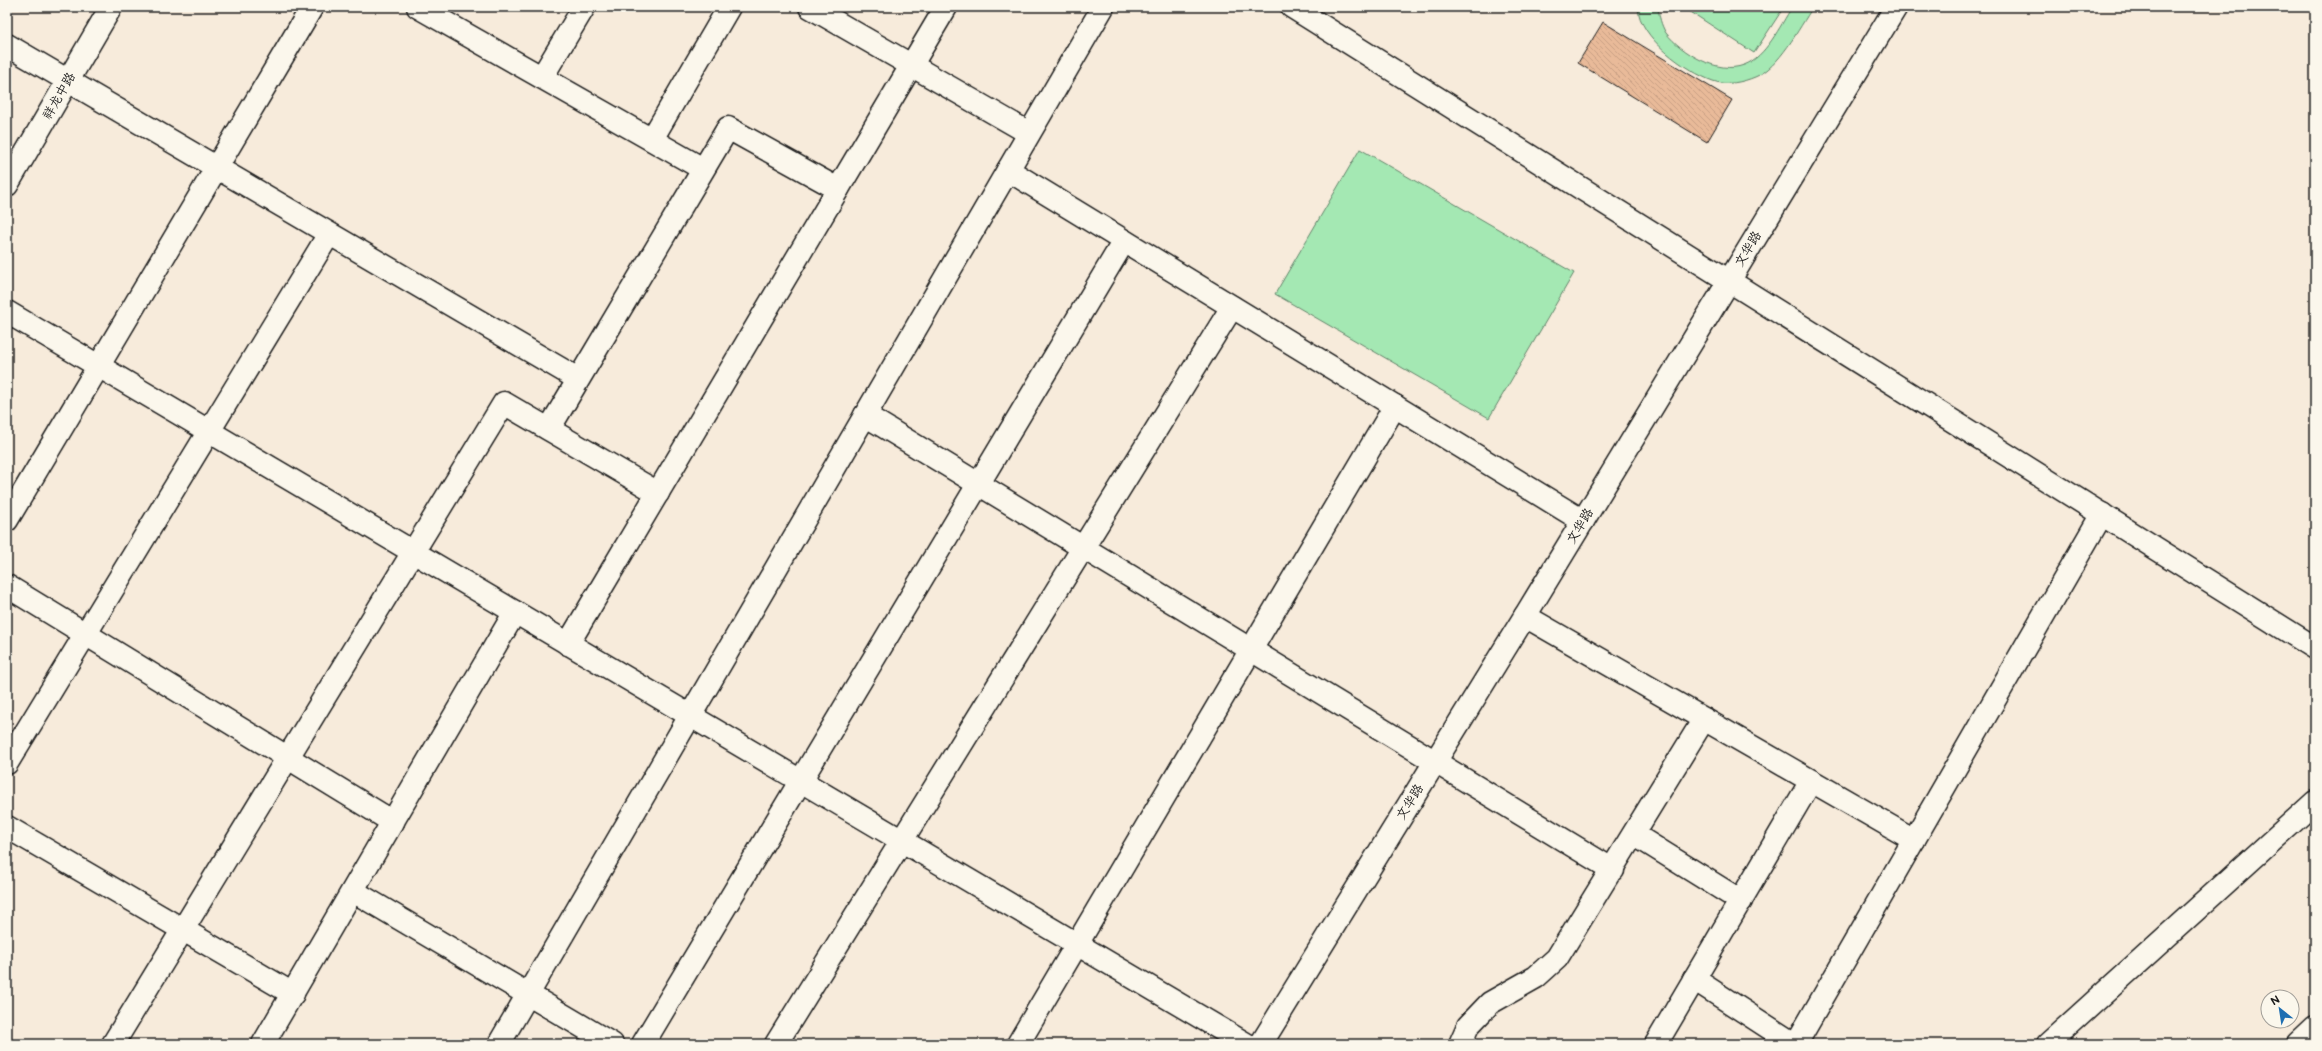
<svg xmlns="http://www.w3.org/2000/svg" width="2322" height="1051" font-family="'Balsamiq Sans','LXGW WenKai TC',sans-serif">
<style>
.green{fill:#a4e8b3;stroke:#608268}
.building{fill:url(#building-back-hatch);stroke:#1c1c1c}
.lines{fill:none;stroke-linecap:round;stroke-linejoin:round}
.minor-casing{stroke:#1c1c1c;stroke-width:25}
.minor{stroke:#fbf7ec;stroke-width:22}
.labels{text-anchor:middle;dominant-baseline:central;stroke-width:4;stroke-linejoin:round;paint-order:stroke}
.street-label{font-size:13px;fill:#1c1c1c;stroke:#fbf7ec}
</style>
<defs>
<pattern id="building-back-hatch" width="6" height="6" patternUnits="userSpaceOnUse"><rect width="6" height="6" fill="#e9ba99"/><path d="M-1 5l2 2M0 0l6 6M5-1l2 2" fill="none" stroke="#c79f83"/></pattern>
</defs>
<rect width="100%" height="100%" fill="#f7ebdb"/>
<filter id="ink" filterUnits="userSpaceOnUse"><feTurbulence type="fractalNoise" baseFrequency=".025" numOctaves="2"/><feDisplacementMap in="SourceGraphic" scale="8" xChannelSelector="R" yChannelSelector="G"/><feConvolveMatrix kernelMatrix="1 2 1 2 8 2 1 2 1" color-interpolation-filters="sRGB"/></filter>
<g filter="url(#ink)">
<g class="green">
<path d="M1638,7H1658C1659,16 1661,25 1666,33C1682,53 1718,75 1744,65C1766,57 1780,26 1792,7H1813C1799,28 1779,68 1755,77C1743,82 1726,86 1713,81C1687,72 1638,37 1638,7Z"/>
<path d="M1683,7H1784L1754,53Z"/>
<path d="M1360,149L1574,273L1489,418L1275,294Z"/>
</g>
<path class="building" d="M1603,22L1732,100L1707,142L1578,63Z"/>
<g class="lines">
<defs>
<g id="minor">
<path d="M418,7L703,169"/>
<path d="M810,7L1029,133"/>
<path d="M1292,7L2315,648"/>
<path d="M7,45L578,379"/>
<path d="M542,77L584,7"/>
<path d="M652,139L729,7"/>
<path d="M1008,170L1583,521"/>
<path d="M7,185L111,7"/>
<path d="M7,312L1246,1044"/>
<path d="M865,415L1613,870"/>
<path d="M549,429L728,128L838,189"/>
<path d="M7,520L312,7"/>
<path d="M7,586L393,822"/>
<path d="M1525,616L1914,840"/>
<path d="M568,644L946,7"/>
<path d="M7,763L329,234"/>
<path d="M7,827L293,994"/>
<path d="M1635,835L1741,901"/>
<path d="M353,891L612,1044"/>
<path d="M1694,979L1794,1044"/>
<path d="M113,1044L504,403L658,493"/>
<path d="M263,1044L515,612"/>
<path d="M499,1044L1103,7"/>
<path d="M643,1044L1124,241"/>
<path d="M776,1044L1232,307"/>
<path d="M1018,1044L1395,406"/>
<path d="M1261,1044L1525,616L1896,7"/>
<path d="M1460,1044L1468,1026L1490,1003L1536,977L1557,958L1704,719"/>
<path d="M1656,1044L1811,781"/>
<path d="M1796,1044L2102,514"/>
<path d="M2048,1044L2315,802"/>
<path d="M2299,1044L2315,1029"/>
</g>
</defs>
<use href="#minor" class="minor-casing"/>
<use href="#minor" class="minor"/>
</g>
</g>
<g class="labels">
<g class="street-label">
<text transform="translate(59 96) rotate(-60)">祥龙中路</text>
<text transform="translate(1748 249) rotate(-59)">文华路</text>
<text transform="translate(1580 526) rotate(-59)">文华路</text>
<text transform="translate(1410 802) rotate(-58)">文华路</text>
</g>
</g>
<rect width="2322" height="1051" fill="none" stroke="#fbf7ec" stroke-width="24"/>
<rect x="12" y="12" width="2298" height="1027" fill="none" stroke="#1c1c1c" stroke-width="1.5" filter="url(#ink)"/>
<g transform="translate(2280 1009) rotate(330)"><circle r="19" fill="#fbf7ec" stroke="#a29f99"/>
<path d="M0-3L7 15L0 10L-7 15Z" fill="#1f6fb2"/>
<text y="-6" font-size="11" font-weight="bold" text-anchor="middle" fill="#1c1c1c">N</text>
</g>
</svg>
